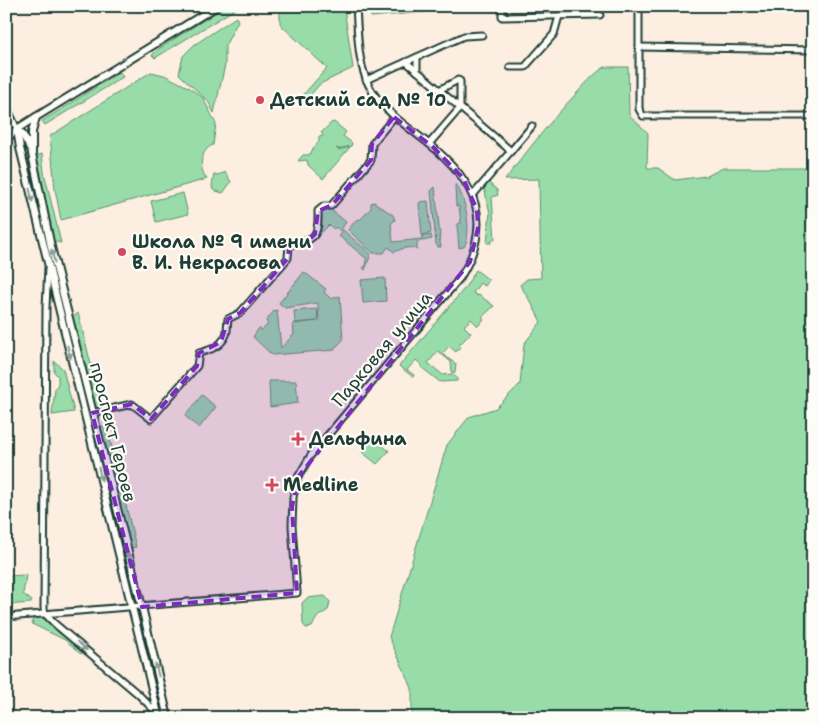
<svg xmlns="http://www.w3.org/2000/svg" width="819" height="724" font-family="'Shantell Sans',sans-serif">
<style>
.green{fill:#98dda9;stroke:#5c8d6e}
.lines{fill:none;stroke-linecap:round;stroke-linejoin:round}
.minor-casing{stroke:#1f3d34;stroke-width:9}
.major-casing{stroke:#1f3d34;stroke-width:10}
.minor{stroke:#fdfcf7;stroke-width:5}
.major{stroke:#fdfcf7;stroke-width:6}
.oneway{fill:#8e9c96}
.marked{fill:#7b2cbf;fill-opacity:0.2;stroke:#7b2cbf;stroke-width:4;stroke-dasharray:10 6;stroke-linejoin:round}
.poi-dot{fill:#d1495b;stroke:#fdfcf7;stroke-width:2}
.labels{text-anchor:middle;dominant-baseline:central;stroke-width:4.5;stroke-linejoin:round;paint-order:stroke}
.poi-label{font-size:18px;font-weight:bold;fill:#1f3d34;stroke:#fdfcf7;text-anchor:start}
.street-label{font-size:18px;fill:#1f3d34;stroke:#fdfcf7}
</style>
<rect width="100%" height="100%" fill="#fceee0"/>
<filter id="ink" filterUnits="userSpaceOnUse"><feTurbulence type="fractalNoise" baseFrequency=".02" numOctaves="2"/><feDisplacementMap in="SourceGraphic" scale="10" xChannelSelector="R" yChannelSelector="G"/><feConvolveMatrix kernelMatrix="1 2 1 2 8 2 1 2 1" color-interpolation-filters="sRGB"/></filter>
<g filter="url(#ink)">
<g class="green">
<path d="M226,6H240L155,58L152,55L160,48Z"/>
<path d="M280,6H342L344,8L353,68L320,84L306,100L302,96L327,68L283,27L280,23Z"/>
<path d="M372,6H424V12L371,17Z"/>
<path d="M236,17L238,21L225,46V65L214,113L208,101L179,74L183,56L194,45Z"/>
<path d="M605,67H628L629,115L648,133L647,168H658L675,180L707,176L723,168H813V718H528L521,713L516,718H412V688L389,637L447,445L469,417L496,408L520,384L524,344L541,322L532,304L520,285L527,279L541,278L539,179L505,180C527,151 549,123 574,96C584,86 593,74 605,67Z"/>
<path d="M120,72L123,77L45,125L42,121C69,105 94,88 120,72Z"/>
<path d="M151,72L164,75L190,88L203,98L216,124L213,145C200,150 198,168 207,179L61,220L55,189L50,136Z"/>
<path d="M334,122L346,132L343,136L352,143L351,146L338,149L336,148L338,150L350,147L323,179L308,165L307,160L298,161L303,155H309L319,141V136L322,137L323,135L321,133L331,123Z"/>
<path d="M42,154L44,172L61,243L53,241L37,170L36,156Z"/>
<path d="M225,172L231,182L223,193L213,190L212,186L214,174L218,175Z"/>
<path d="M488,182L497,190L498,195L492,197L495,240H492L491,243H487L490,213L484,187Z"/>
<path d="M456,184C465,198 473,231 464,247L459,248L457,224L461,223L459,206H456L455,186Z"/>
<path d="M435,187L440,236H439L441,247H438L436,244L431,191Z"/>
<path d="M183,193L188,214L156,222L151,201Z"/>
<path d="M428,201L431,233L422,235L419,204L420,202Z"/>
<path d="M374,202L393,215L395,220L391,224L393,242L422,239V236L431,235L432,239L417,242V250C410,245 401,249 394,252L388,247L384,253H373L348,230L356,220L361,219L371,208V203Z"/>
<path d="M328,207L325,212L330,209L346,222L340,231L336,227L334,229L329,225L322,232L320,231L321,211Z"/>
<path d="M343,230L371,254L365,270L363,268L367,264L365,262L367,259L339,236Z"/>
<path d="M476,270L489,280L485,286L480,283L473,293L478,296L479,295L494,306L482,317L484,319L478,326L471,319L464,326L471,333L459,345L460,347L456,352L449,346L442,354L456,364L455,372L452,373L451,362L438,351L428,363L443,375L452,374L457,378V381L440,382L421,367L422,365L416,360L407,370L414,375L413,377L399,366L464,289Z"/>
<path d="M304,272L326,289L324,292L331,299L340,296L343,340L334,349L335,350L272,355L253,337L259,328L262,330L268,324L266,321L274,311L277,310L281,348L294,334L293,324L317,321L295,323L294,311L317,309L318,321H319L318,303L285,308L279,303Z"/>
<path d="M385,278L386,301L363,303L361,280Z"/>
<path d="M78,313L102,408L96,407L94,405L72,318Z"/>
<path d="M54,361L63,369L74,412L52,415L55,389L58,384V376L54,372Z"/>
<path d="M269,381H296L298,403L270,407Z"/>
<path d="M202,395L216,407L199,428L185,416Z"/>
<path d="M103,426L107,428L120,479V482L114,484L100,427Z"/>
<path d="M373,438L389,451L377,464L362,452Z"/>
<path d="M121,485L136,547L132,548L128,540L115,487Z"/>
<path d="M26,575L23,594L32,601L31,603L6,605V576Z"/>
<path d="M325,596L330,602L328,610C318,617 318,614 312,627L306,628L303,624L302,603L307,598Z"/>
<path d="M34,616C54,618 70,638 85,650L81,654L65,640L32,624Z"/>
</g>
<g class="lines">
<defs>
<g id="minor">
<path d="M502,6V17L600,15"/>
<path d="M639,6V109L643,116H813"/>
<path d="M482,35L464,36L417,57V71L511,151L532,126"/>
<path d="M639,47L813,50"/>
<path d="M406,62L417,71"/>
<path d="M510,67H525L554,34L559,16"/>
<path d="M366,80L417,57"/>
<path d="M6,105L17,129"/>
<path d="M429,144L460,108V81L458,80L439,90"/>
<path d="M473,195L511,151"/>
<path d="M48,268L46,307L44,609L45,614L55,624L138,694L158,714"/>
<path d="M92,413L132,404L151,419L155,414L197,366L199,353C210,350 221,347 226,335C228,330 227,324 228,319L240,313L288,258L289,245C314,239 319,239 318,211L324,206H331L371,160L372,144L394,117"/>
<path d="M6,617L297,593L292,526L293,497L298,477L311,455L460,278C495,222 476,181 428,143C408,127 386,113 372,91C357,66 358,35 356,6"/>
</g>
<g id="major">
<path d="M36,117L32,132V154L51,247L142,607L168,718"/>
<path d="M17,129L20,148L159,718"/>
<path d="M17,129L23,135L32,152"/>
<path d="M6,139L17,129L36,117L217,6"/>
</g>
</defs>
<use href="#minor" class="minor-casing"/>
<use href="#major" class="major-casing"/>
<use href="#minor" class="minor"/>
<use href="#major" class="major"/>
</g>
<defs><path id="oneway-solid" d="M-6-.8H1V-3.2L6.5 0L1 3.2V.8H-6Z" transform="scale(1.25)"/></defs>
<g class="oneway">
<use href="#oneway-solid" transform="translate(31 195) rotate(77)"/>
<use href="#oneway-solid" transform="translate(53 256) rotate(-104)"/>
<use href="#oneway-solid" transform="translate(69 352) rotate(76)"/>
<use href="#oneway-solid" transform="translate(100 474) rotate(77)"/>
<use href="#oneway-solid" transform="translate(129 559) rotate(-104)"/>
<use href="#oneway-solid" transform="translate(82 646) rotate(41)"/>
<use href="#oneway-solid" transform="translate(157 670) rotate(-104)"/>
</g>
</g>
<path class="marked" d="M394,117L433,147L463,178L477,210L478,228L470,262L298,477L292,507L297,593L142,607L92,413L132,404L151,419L197,366L199,353L221,342L228,319L240,313L288,258L289,245L308,241L315,234L318,211L332,205L371,160L372,144Z"/>
<g class="poi-dot">
<circle cx="260" cy="100" r="5"/>
<circle cx="122" cy="252" r="5"/>
<path d="M295.5 431.5h5v5h5v5h-5v5h-5v-5h-5v-5h5z"/>
<path d="M269.5 477.5h5v5h5v5h-5v5h-5v-5h-5v-5h5z"/>
</g>
<g class="labels">
<g class="poi-label">
<text x="270" y="100">Детский сад № 10</text>
<text x="132" y="242">Школа № 9 имени<tspan x="132" dy="21">В. И. Некрасова</tspan></text>
<text x="309" y="439">Дельфина</text>
<text x="283" y="485">Medline</text>
</g>
<g class="street-label">
<text transform="translate(382 349) rotate(-50)">Парковая улица</text>
<text transform="translate(113 432) rotate(76)">проспект Героев</text>
</g>
</g>
<rect width="819" height="724" fill="none" stroke="#fdfcf7" stroke-width="25"/>
<rect x="12" y="12" width="794" height="699" fill="none" stroke="#1f3d34" stroke-width="2" filter="url(#ink)"/>
</svg>
